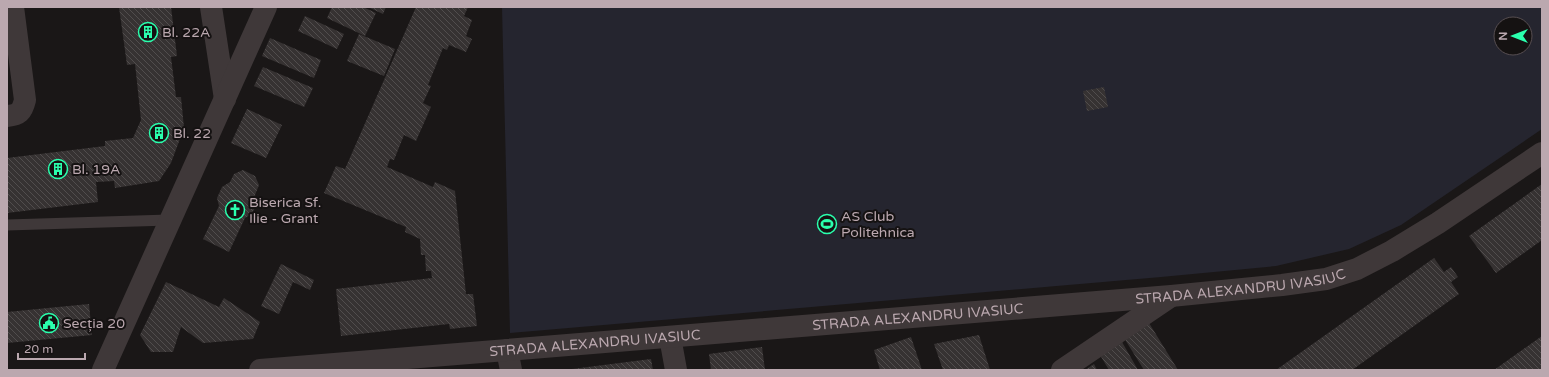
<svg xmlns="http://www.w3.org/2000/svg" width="1549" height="377" font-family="'Varela Round',sans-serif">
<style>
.green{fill:#25252f;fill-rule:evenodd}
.building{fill:url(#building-back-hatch)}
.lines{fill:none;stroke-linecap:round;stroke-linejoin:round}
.service{stroke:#3f3839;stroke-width:11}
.minor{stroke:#3f3839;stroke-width:22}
.labels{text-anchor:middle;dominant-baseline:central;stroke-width:4;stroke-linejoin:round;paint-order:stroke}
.poi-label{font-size:14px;fill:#bba8af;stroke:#151212;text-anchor:start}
.street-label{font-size:14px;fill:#bba8af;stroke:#151212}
</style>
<defs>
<pattern id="building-back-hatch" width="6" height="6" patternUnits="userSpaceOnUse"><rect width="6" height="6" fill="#363232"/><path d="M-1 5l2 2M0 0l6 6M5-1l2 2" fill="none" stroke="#514d4d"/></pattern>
</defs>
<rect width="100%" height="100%" fill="#1a1717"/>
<path class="green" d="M502,7H1542V129L1401,225L1349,249L1276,266L1161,277L510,333ZM1501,24H1525V48H1501Z"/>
<g class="building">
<path d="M119,7H171L177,56L171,57L176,97H181L184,128L171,163L159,181L115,188L114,181L96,182L98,202L7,213V158L105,146V141L133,138L141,120L137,82L135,64L127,65Z"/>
<path d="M332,7H363L376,13L365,36L327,18Z"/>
<path d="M368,7H386L383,14Z"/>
<path d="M416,7H468L464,16L472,20L466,36L472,39L466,52L449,45L447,50L443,48L428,85L431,86L423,103L431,107L416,141L404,135L394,160L390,159L387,167L433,187L435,182L455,191L466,294H473L477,326L450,329L449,324L341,336L336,289L432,278L431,271H426L425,255H421L420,239L405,232L406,227L324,193L336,166L345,169Z"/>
<path d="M305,16L344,34L337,49L298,31Z"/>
<path d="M359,34L395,49L384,76L347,61Z"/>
<path d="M270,38L321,60L314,78L262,56Z"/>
<path d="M263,67L313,88L304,107L254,86Z"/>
<path d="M1104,87L1108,107L1087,111L1083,91Z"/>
<path d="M247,109L282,125L266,158L231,143Z"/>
<path d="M243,170L255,176L259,185L255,195L257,203L252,214L245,218L229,252L203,239L219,206L217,198L222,187L230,182L234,174Z"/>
<path d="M1542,184V240L1496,273L1469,236Z"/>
<path d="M1434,258L1444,272L1451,267L1458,277L1451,282L1459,294L1352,370H1276Z"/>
<path d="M281,264L314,280L310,290L293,282L279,314L261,306Z"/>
<path d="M166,282L219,307L224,298L260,322L253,339L203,343L181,327L173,352H151L140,335Z"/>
<path d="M89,304L92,335L7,343V312Z"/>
<path d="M1149,323L1178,370H1144L1124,338Z"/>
<path d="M979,335L990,370H943L934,344Z"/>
<path d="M1542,336V370H1494Z"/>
<path d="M911,337L922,370H880L874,350Z"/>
<path d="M1122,342L1138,370H1109L1100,355Z"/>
<path d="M762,347L765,370H711L709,354Z"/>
<path d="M651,359L653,370H572V369Z"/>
<path d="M1094,364L1097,370H1085Z"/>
</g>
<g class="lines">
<path class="service" d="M7,225L169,220"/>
<g class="minor">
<path d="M211,7L225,99"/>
<path d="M7,116C19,115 22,112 25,100L13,7"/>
<path d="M670,337L676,370"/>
<path d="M507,350L511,370"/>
<path d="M103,370L266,7"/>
<path id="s1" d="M260,370L1171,296L1282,285L1326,279L1357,269L1392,251L1438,223L1542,153"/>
<path d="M1062,370L1170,297"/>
</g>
</g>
<defs>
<symbol id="building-ring" viewBox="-11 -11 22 22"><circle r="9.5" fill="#151212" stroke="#2affad" stroke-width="1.5"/><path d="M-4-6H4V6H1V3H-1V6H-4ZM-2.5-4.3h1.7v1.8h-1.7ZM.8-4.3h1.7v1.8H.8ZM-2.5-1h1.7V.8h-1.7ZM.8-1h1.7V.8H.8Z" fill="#2affad"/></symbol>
<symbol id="church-ring" viewBox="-11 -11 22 22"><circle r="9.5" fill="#151212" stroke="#2affad" stroke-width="1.5"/><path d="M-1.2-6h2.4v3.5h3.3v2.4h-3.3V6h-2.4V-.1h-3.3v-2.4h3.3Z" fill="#2affad"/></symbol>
<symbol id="stadium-ring" viewBox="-11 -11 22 22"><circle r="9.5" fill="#151212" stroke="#2affad" stroke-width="1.5"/><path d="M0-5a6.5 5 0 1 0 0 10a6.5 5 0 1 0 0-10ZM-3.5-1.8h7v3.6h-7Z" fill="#2affad"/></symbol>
<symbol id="civic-ring" viewBox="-11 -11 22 22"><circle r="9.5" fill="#151212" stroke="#2affad" stroke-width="1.5"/><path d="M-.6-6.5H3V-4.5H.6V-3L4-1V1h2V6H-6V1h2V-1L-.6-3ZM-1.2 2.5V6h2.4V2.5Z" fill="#2affad"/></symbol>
</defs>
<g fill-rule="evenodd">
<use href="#building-ring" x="137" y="21" width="22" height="22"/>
<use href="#building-ring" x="148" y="122" width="22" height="22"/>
<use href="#building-ring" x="47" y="158" width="22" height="22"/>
<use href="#church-ring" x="224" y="199" width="22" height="22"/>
<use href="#stadium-ring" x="816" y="213" width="22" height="22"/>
<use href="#civic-ring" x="38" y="312" width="22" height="22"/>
</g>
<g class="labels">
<g class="poi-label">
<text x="162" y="32">Bl. 22A</text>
<text x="173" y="133">Bl. 22</text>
<text x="72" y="169">Bl. 19A</text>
<text x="249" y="202">Biserica Sf.<tspan x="249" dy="16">Ilie - Grant</tspan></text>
<text x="841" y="216">AS Club<tspan x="841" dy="16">Politehnica</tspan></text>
<text x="63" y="323">Secția 20</text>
</g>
<g class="street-label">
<text stroke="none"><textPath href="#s1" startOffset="984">STRADA ALEXANDRU IVASIUC</textPath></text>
<text stroke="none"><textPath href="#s1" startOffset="660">STRADA ALEXANDRU IVASIUC</textPath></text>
<text stroke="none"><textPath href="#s1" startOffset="336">STRADA ALEXANDRU IVASIUC</textPath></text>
</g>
</g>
<rect width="1549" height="377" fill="none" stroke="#bba8af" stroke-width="16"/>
<g transform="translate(1513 36) rotate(270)"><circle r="19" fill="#151212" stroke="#574e51"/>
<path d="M0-3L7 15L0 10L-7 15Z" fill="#2affad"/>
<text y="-6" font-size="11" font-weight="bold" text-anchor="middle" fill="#bba8af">N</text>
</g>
<path d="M18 353v6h67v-6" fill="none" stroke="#bba8af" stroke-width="2"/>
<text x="24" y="353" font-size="12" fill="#bba8af" stroke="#151212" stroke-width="3" paint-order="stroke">20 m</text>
</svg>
